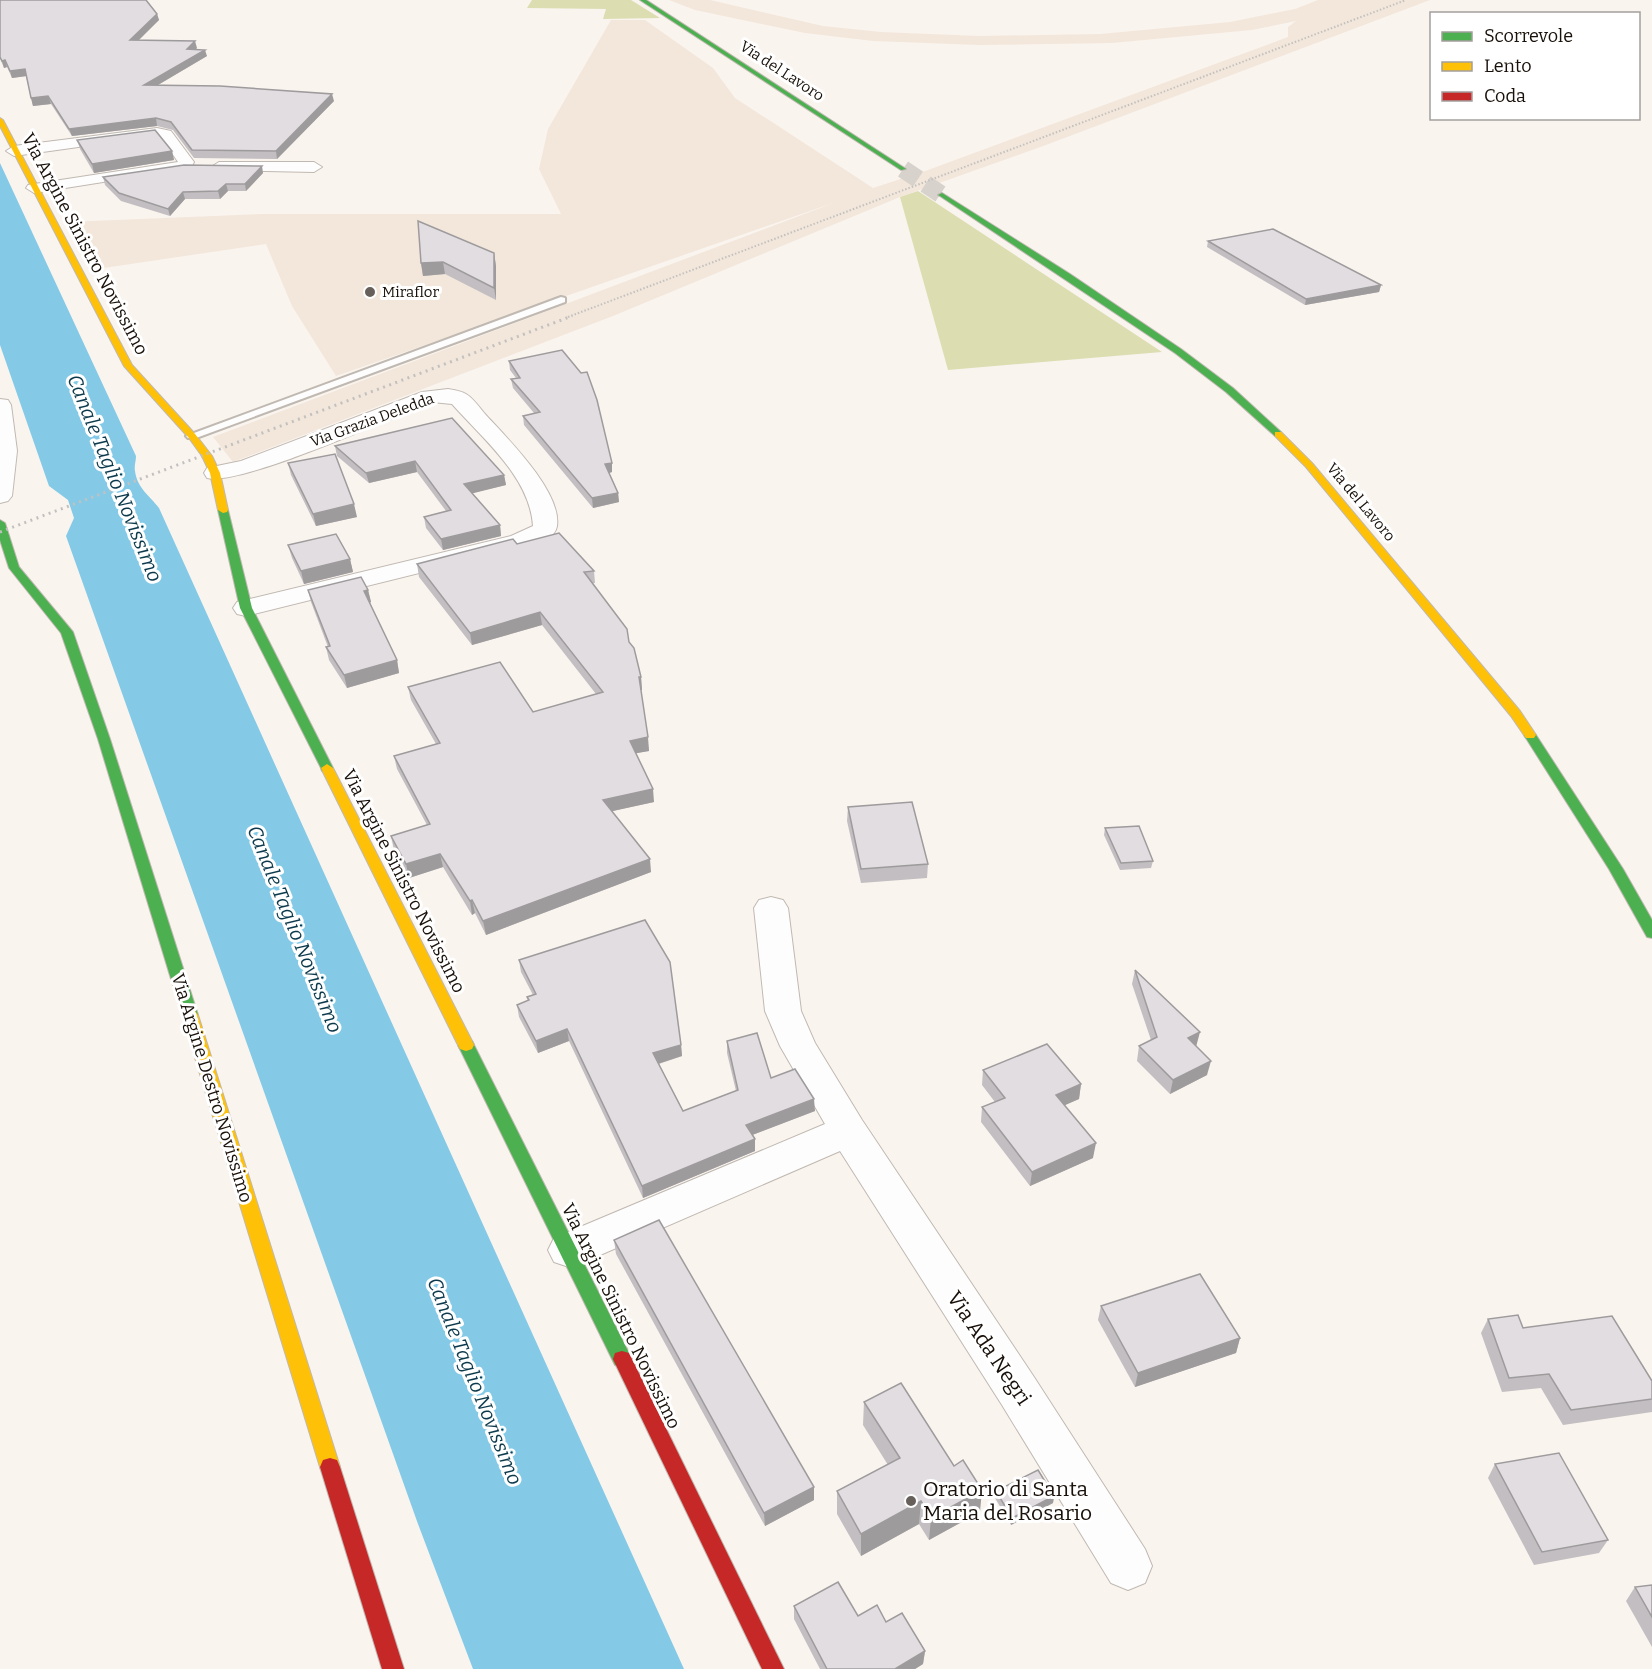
<svg xmlns="http://www.w3.org/2000/svg" width="1652" height="1669" font-family="Bitter,serif">
<style>
.built{fill:#f3e7db}
.green{fill:#ddddb2}
.water{fill:#84cae7}
.lines{fill:none;stroke-linecap:round;stroke-linejoin:round}
.secondary-tunnel{stroke:#d8d2cc;stroke-width:18;stroke-dasharray:18 9;stroke-linecap:butt}
.lane-casing{stroke:#c0b9b2;stroke-width:4}
.street-casing{stroke:#c0b9b2;stroke-width:2}
.fast-casing{stroke:#c0b9b2;stroke-width:2}
.slow-casing{stroke:#c0b9b2;stroke-width:2}
.jam-casing{stroke:#c0b9b2;stroke-width:2}
.lane{fill:#fefdfd;fill-rule:evenodd}
.street{fill:#fefdfd;fill-rule:evenodd}
.fast{fill:#4caf50;fill-rule:evenodd}
.slow{fill:#ffc107;fill-rule:evenodd}
.jam{fill:#c62828;fill-rule:evenodd}
.rail-far1{stroke:#c3c1bf;stroke-width:2;stroke-dasharray:1.5 2;stroke-linecap:butt}
.rail{stroke:#c3c1bf;stroke-width:3;stroke-dasharray:2 4.5;stroke-linecap:butt}
.wall{fill:#c2bec1}
.shaded-wall{fill:#9e9b9d}
.building{fill:#e2dde0;stroke:#9e9b9d;stroke-width:1.5}
.poi-dot{fill:#67605a;stroke:#fff;stroke-width:2}
.labels{text-anchor:middle;dominant-baseline:central;stroke-width:6;stroke-linejoin:round;paint-order:stroke}
.far-street-label{font-size:15px;fill:#181009;stroke:#fff}
.far-poi-label{font-size:15px;fill:#181009;stroke:#fff;text-anchor:start}
.street-label{font-size:18px;fill:#181009;stroke:#fff}
.water-label{font-size:20px;font-style:italic;fill:#0c3a4c;stroke:#fff}
.near-street-label{font-size:21px;fill:#181009;stroke:#fff}
.near-poi-label{font-size:21px;fill:#181009;stroke:#fff;text-anchor:start}
</style>
<rect width="100%" height="100%" fill="#faf4ef"/>
<path class="built" d="M669,0H710L823,26L881,32L979,36L1100,34L1230,22L1295,9L1318,0H1430L1046,145L900,197L613,316L233,462L213,437L836,202L336,376L292,306L266,244L90,270L67,222L263,214H561L539,169L548,129L611,20H645L713,68L735,98L873,188L928,170L1288,37V27L1296,21L1252,30L1112,43L979,45L873,41L805,33L695,10Z"/>
<g class="green">
<path d="M532,0H631L660,18L603,19L606,9L527,8Z"/>
<path d="M918,191L1162,352L948,370L900,197Z"/>
</g>
<path class="water" d="M0,163L136,456C136,461 134,466 135,471C137,488 150,496 159,508L684,1669H473L418,1524L66,536L74,518L68,500L49,486L0,345Z"/>
<g class="lines">
<path class="secondary-tunnel" d="M903,169L942,195"/>
<defs>
<path id="lane" d="M561,297L565,298V302L196,438H188L186,436Z"/>
<g id="street">
<path d="M157,128L171,131L194,162L191,168L34,193L26,188L28,185L178,162L161,137L157,136L14,156L6,151L14,146Z"/>
<path d="M219,162H314L322,167L314,172L213,170L211,167Z"/>
<path d="M448,389C454,390 461,391 466,394C473,398 480,408 485,414C507,438 562,492 557,526C555,539 538,543 528,546L246,616L237,614L233,608L237,602L511,536L533,526C530,477 482,438 452,404L432,402C391,418 241,486 207,478L204,473L207,468L241,461L422,392Z"/>
<path d="M0,399L8,400L11,405L17,451L12,496L8,501L0,503Z"/>
<path d="M771,897L783,900L788,908L801,1011L815,1043L862,1120L1034,1377L1145,1549L1152,1566L1145,1583L1128,1590L1111,1583L1002,1405L840,1151L584,1262L569,1267L554,1262L548,1250L554,1238L825,1124L780,1046L765,1011L754,908L759,900Z"/>
</g>
<g id="fast">
<path d="M640,0H646L906,169L901,170Z"/>
<path d="M942,193L1070,274L1181,349L1233,388L1281,432V436H1275L1226,392L1175,353L940,196L938,195Z"/>
<path d="M223,507L228,510L252,608L333,768L332,771H322L321,768L240,608L218,510Z"/>
<path d="M0,520L5,523L19,567L73,632L110,739L198,1015L195,1019H185L182,1015L98,739L61,633L9,568L0,540Z"/>
<path d="M1530,731L1536,735L1623,869L1652,920V938L1647,937L1609,869L1524,735Z"/>
<path d="M466,1039L472,1041L474,1045L629,1353L631,1359L629,1365L622,1367L615,1365L458,1045L460,1041Z"/>
</g>
<g id="slow">
<path d="M0,118L3,120L132,365L195,434L212,456L220,473L228,510L227,512L223,513L218,510L210,473L202,456L189,438L124,366L0,126Z"/>
<path d="M1275,432H1281L1312,463L1520,711L1536,735L1534,738H1526L1511,716L1306,467L1275,436Z"/>
<path d="M327,764L333,768L474,1045L472,1049L466,1051L460,1049L458,1045L321,768Z"/>
<path d="M190,1009L195,1011L198,1015L340,1467L337,1474L330,1476L323,1474L320,1467L182,1015L185,1011Z"/>
</g>
<g id="jam">
<path d="M622,1351L629,1353L784,1669H762L613,1359L615,1353Z"/>
<path d="M330,1458L337,1460L340,1467L404,1669H382L320,1467L323,1460Z"/>
</g>
</defs>
<use href="#lane" class="lane-casing"/>
<use href="#street" class="street-casing"/>
<use href="#fast" class="fast-casing"/>
<use href="#slow" class="slow-casing"/>
<use href="#jam" class="jam-casing"/>
<use href="#lane" class="lane"/>
<use href="#street" class="street"/>
<use href="#fast" class="fast"/>
<use href="#slow" class="slow"/>
<use href="#jam" class="jam"/>
<path class="rail-far1" d="M568,317L1406,0"/>
<path class="rail" d="M0,532L572,316"/>
</g>
<g class="wall">
<path d="M0,0L157,14L159,20L138,40L197,48L196,49L207,56L158,85L334,101L277,159L194,158L173,130L157,126L72,136L51,104L33,106L26,76L12,78L7,67L4,68L0,58Z"/>
<path d="M77,140L172,151L174,160L94,173L80,149Z"/>
<path d="M263,173L246,191H228L220,199H185L170,216L121,201L105,185L103,177Z"/>
<path d="M1208,241L1381,285L1379,292L1305,305L1207,247Z"/>
<path d="M494,253L496,266V300L445,274L423,276L421,263Z"/>
<path d="M509,361L612,463V472L609,473L618,493L619,502L593,508L524,425L523,416L534,413L513,388L511,379L516,378L510,370Z"/>
<path d="M335,446L504,475L506,485L472,493L500,525L501,536L443,550L426,528L424,517L446,511L417,472L369,483L337,456Z"/>
<path d="M288,463L357,517L316,526L291,475Z"/>
<path d="M517,544L594,571L595,583H593L629,642L641,677L642,690H641L649,751L636,753L654,802L612,811L651,872L486,935L475,913L472,915L443,867L409,878L394,850L391,836L427,825L397,769L394,756L436,744L411,700L408,687L533,712L596,694L542,625L472,645L419,577L417,564Z"/>
<path d="M288,545L350,559L353,572L304,584L292,558Z"/>
<path d="M308,590H368L371,602L370,603L397,660L399,673L347,688L329,660L326,647H328L311,602Z"/>
<path d="M848,807L928,864L927,878L861,883L847,821Z"/>
<path d="M1105,828L1153,861L1151,868L1120,870L1104,835Z"/>
<path d="M519,960L681,1045L682,1056L659,1064L683,1111L736,1091L727,1053V1041L771,1078L815,1111L752,1135L755,1139V1151L643,1198L569,1041L538,1053L519,1017L517,1005L528,1001L527,997L533,995L521,972Z"/>
<path d="M1135,970L1207,1075L1170,1094L1137,1061L1139,1046L1151,1040L1132,984Z"/>
<path d="M983,1070L1081,1084L1079,1099L1064,1105L1093,1158L1030,1186L981,1122L982,1107L995,1102L982,1085Z"/>
<path d="M614,1240L814,1487V1500L765,1526L616,1254Z"/>
<path d="M1101,1306L1240,1338L1236,1353L1135,1387L1098,1320Z"/>
<path d="M1488,1319L1523,1328L1652,1381V1412L1563,1425L1541,1388L1502,1392L1481,1333Z"/>
<path d="M864,1402L980,1512L929,1540L919,1524L861,1556L837,1514V1491L888,1465L863,1425Z"/>
<path d="M1495,1464L1608,1540L1599,1553L1534,1565L1488,1478Z"/>
<path d="M996,1491L1054,1496L1053,1503L1011,1525L995,1498Z"/>
<path d="M1652,1585V1647L1626,1601L1635,1587Z"/>
<path d="M794,1606L858,1616L886,1622L925,1651L923,1664L915,1669H820L794,1619Z"/>
</g>
<g class="shaded-wall">
<path d="M157,14L159,20L132,47L130,40Z"/>
<path d="M195,41L197,48L188,56L187,49Z"/>
<path d="M205,50L207,56L146,92L144,85Z"/>
<path d="M5,60L7,67L4,68L2,61Z"/>
<path d="M25,69L27,76L12,78L10,71Z"/>
<path d="M332,94L334,101L277,159L276,151Z"/>
<path d="M48,96L51,104L33,106L31,98Z"/>
<path d="M156,118L157,126L72,136L69,129Z"/>
<path d="M172,151L174,160L94,173L92,164Z"/>
<path d="M262,166L263,173L246,191L245,184Z"/>
<path d="M226,184L228,191L220,199L218,191Z"/>
<path d="M183,192L185,199L170,216L168,209Z"/>
<path d="M494,253L496,266V300L494,288Z"/>
<path d="M443,262L445,274L423,276L421,263Z"/>
<path d="M1381,285L1379,292L1305,305L1306,299Z"/>
<path d="M415,461L417,472L369,483L366,473Z"/>
<path d="M612,463V472L606,474L605,464Z"/>
<path d="M504,475L506,485L466,495L464,484Z"/>
<path d="M618,493L619,502L593,508L592,498Z"/>
<path d="M354,504L357,517L316,526L313,514Z"/>
<path d="M500,525L501,536L443,550L441,539Z"/>
<path d="M350,559L353,572L304,584L301,571Z"/>
<path d="M368,590L371,602L367,603L364,591Z"/>
<path d="M540,612L542,625L472,645L470,633Z"/>
<path d="M397,660L399,673L347,688L344,675Z"/>
<path d="M639,677H641L642,690H640Z"/>
<path d="M648,737L649,751L632,754L630,741Z"/>
<path d="M653,789L654,802L604,813L603,800Z"/>
<path d="M440,854L443,867L409,878L406,864Z"/>
<path d="M650,859L651,872L486,935L483,921Z"/>
<path d="M472,900L475,913L472,915L470,901Z"/>
<path d="M567,1029L569,1041L538,1053L536,1041Z"/>
<path d="M1200,1032L1196,1047L1188,1038Z"/>
<path d="M681,1045L682,1056L654,1065L653,1053Z"/>
<path d="M1211,1061L1207,1075L1170,1094L1173,1080Z"/>
<path d="M1081,1084L1079,1099L1054,1110L1056,1095Z"/>
<path d="M814,1099L815,1111L747,1137L746,1125Z"/>
<path d="M755,1139V1151L643,1198L642,1186Z"/>
<path d="M1096,1143L1093,1158L1030,1186L1032,1172Z"/>
<path d="M1240,1338L1236,1353L1135,1387L1138,1373Z"/>
<path d="M814,1487V1500L765,1526L764,1513Z"/>
<path d="M982,1490L980,1512L929,1540L931,1518Z"/>
<path d="M1054,1496L1053,1503L1011,1525L1012,1518Z"/>
<path d="M921,1501L919,1524L861,1556V1534Z"/>
<path d="M925,1651L923,1664L915,1669H895Z"/>
</g>
<g class="building">
<path d="M0,0H146L157,14L130,40L195,41L187,49L205,50L144,85L220,86L332,94L276,151L192,150L171,122L156,118L69,129L48,96L31,98L25,69L10,71L5,60L2,61L0,57Z"/>
<path d="M155,130L172,151L92,164L77,140Z"/>
<path d="M184,165L262,166L245,184H226L218,191L183,192L168,209L119,193L103,177Z"/>
<path d="M418,221L494,253V288L443,262L421,263Z"/>
<path d="M1273,229L1381,285L1306,299L1208,241Z"/>
<path d="M562,350L581,373L587,372L597,400L612,463L605,464L618,493L592,498L523,416L540,412L511,379L520,378L509,361Z"/>
<path d="M452,418L504,475L464,484L500,525L441,539L424,517L451,510L415,461L366,473L335,446Z"/>
<path d="M335,454L354,504L313,514L288,463Z"/>
<path d="M559,533L594,571L584,572L627,629L629,642L634,648L641,677H639L648,737L630,741L653,789L603,800L650,859L483,921L472,900L470,901L440,854L406,864L391,836L430,824L394,756L440,743L408,687L500,662L533,712L603,692L540,612L470,633L417,564L513,539L517,544Z"/>
<path d="M336,534L350,559L301,571L288,545Z"/>
<path d="M361,577L368,590L364,591L397,660L344,675L326,647L330,646L308,590Z"/>
<path d="M912,802L928,864L861,869L848,807Z"/>
<path d="M1139,826L1153,861L1121,863L1105,828Z"/>
<path d="M645,920L670,962L681,1045L653,1053L683,1111L738,1090L727,1041L757,1033L771,1078L795,1069L814,1099L746,1125L755,1139L642,1186L567,1029L536,1041L517,1005L529,1000L527,997L536,994L519,960Z"/>
<path d="M1135,970L1200,1032L1188,1038L1211,1061L1173,1080L1139,1046L1157,1037Z"/>
<path d="M1047,1044L1081,1084L1056,1095L1096,1143L1032,1172L982,1107L1005,1098L983,1070Z"/>
<path d="M659,1220L814,1487L764,1513L614,1240Z"/>
<path d="M1200,1274L1240,1338L1138,1373L1101,1306Z"/>
<path d="M1518,1315L1523,1328L1612,1316L1652,1381V1399L1571,1410L1549,1374L1509,1378L1488,1319Z"/>
<path d="M901,1383L954,1466L963,1460L982,1490L931,1518L921,1501L861,1534L837,1491L900,1458L864,1402Z"/>
<path d="M1559,1453L1608,1540L1542,1552L1495,1464Z"/>
<path d="M1038,1470L1054,1496L1012,1518L996,1491Z"/>
<path d="M838,1582L858,1616L877,1605L886,1622L902,1613L925,1651L895,1669H827L794,1606Z"/>
<path d="M1652,1585V1617L1635,1587Z"/>
</g>
<g class="poi-dot">
<circle cx="370" cy="292" r="6"/>
<circle cx="911" cy="1501" r="6"/>
</g>
<g class="labels">
<g class="far-street-label">
<text transform="translate(782 71) rotate(33)">Via del Lavoro</text>
<text transform="translate(372 420) rotate(-20)">Via Grazia Deledda</text>
<text transform="translate(1361 502) rotate(50)">Via del Lavoro</text>
</g>
<g class="far-poi-label">
<text x="382" y="292">Miraflor</text>
</g>
<g class="street-label">
<text transform="translate(85 244) rotate(62)">Via Argine Sinistro Novissimo</text>
<text transform="translate(404 881) rotate(63)">Via Argine Sinistro Novissimo</text>
<text transform="translate(212 1088) rotate(73)">Via Argine Destro Novissimo</text>
<text transform="translate(621 1316) rotate(64)">Via Argine Sinistro Novissimo</text>
</g>
<g class="water-label">
<text transform="translate(115 478) rotate(68)">Canale Taglio Novissimo</text>
<text transform="translate(295 929) rotate(68)">Canale Taglio Novissimo</text>
<text transform="translate(475 1381) rotate(68)">Canale Taglio Novissimo</text>
</g>
<g class="near-street-label">
<text transform="translate(989 1348) rotate(56)">Via Ada Negri</text>
</g>
<g class="near-poi-label">
<text x="923" y="1489">Oratorio di Santa<tspan x="923" dy="24">Maria del Rosario</tspan></text>
</g>
</g>
<rect x="1430" y="12" width="210" height="108" fill="#ffffff" stroke="#a39f9d" stroke-width="1.5"/>
<rect x="1442" y="32" width="30" height="9" fill="#4caf50" stroke="#a39f9d" stroke-width="1.5"/>
<text x="1484" y="42" font-size="18" fill="#181009">Scorrevole</text>
<rect x="1442" y="62" width="30" height="9" fill="#ffc107" stroke="#a39f9d" stroke-width="1.5"/>
<text x="1484" y="72" font-size="18" fill="#181009">Lento</text>
<rect x="1442" y="92" width="30" height="9" fill="#c62828" stroke="#a39f9d" stroke-width="1.5"/>
<text x="1484" y="102" font-size="18" fill="#181009">Coda</text>
</svg>
